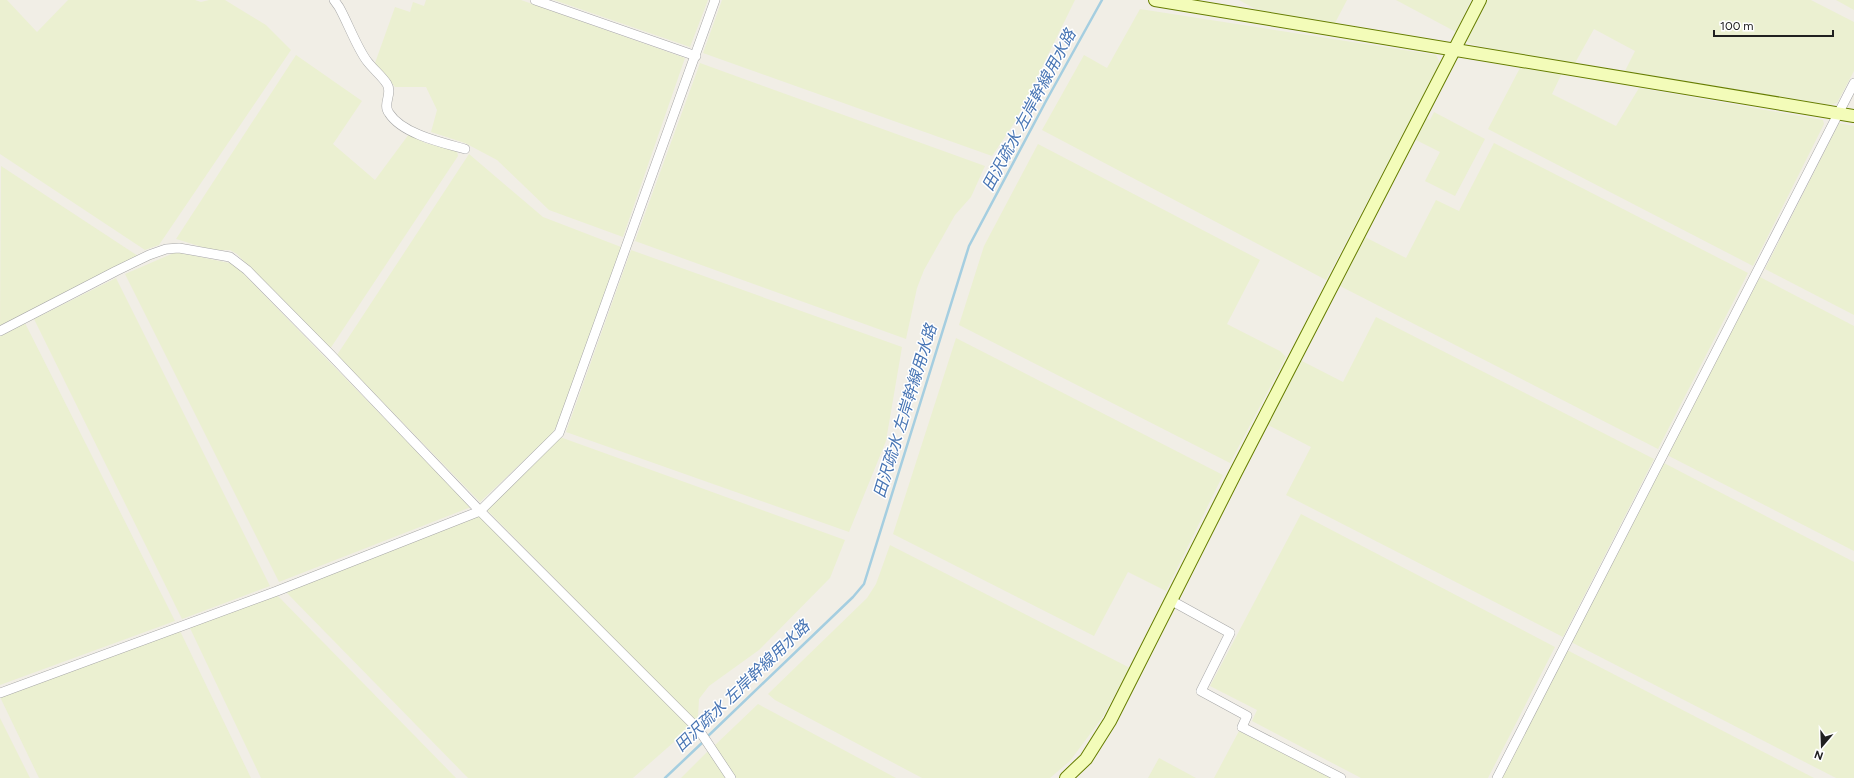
<svg xmlns="http://www.w3.org/2000/svg" width="1854" height="778" font-family="Figtree,'Noto Sans JP',sans-serif">
<style>
.farmland{fill:#ebf0d1}
.lines{fill:none;stroke-linecap:round;stroke-linejoin:round}
.stream{stroke:#a5cee0;stroke-width:2.5}
.street-casing{stroke:#a7a7a7;stroke-width:10}
.secondary-casing{stroke:#667d01;stroke-width:14}
.street{stroke:#fff;stroke-width:9}
.secondary{stroke:#f3fcb9;stroke-width:12}
.labels{text-anchor:middle;dominant-baseline:central;stroke-width:3;stroke-linejoin:round;paint-order:stroke}
.water-label{font-size:16px;font-style:italic;fill:#4875b4;stroke:#fff}
</style>
<rect width="100%" height="100%" fill="#f1eee6"/>
<g class="farmland">
<path d="M0,0H7L37,32L68,0H195L201,2L209,0H225L266,25L291,50L159,245L145,250L0,154Z"/>
<path d="M426,0H521L685,58L623,237L549,210L497,160L465,143L431,132L437,110L426,87H395L375,63L395,7L410,12L413,2L424,6Z"/>
<path d="M554,0H708L690,47Z"/>
<path d="M722,0H1075L1015,122L992,156L703,53Z"/>
<path d="M1239,0H1347L1335,23L1257,10Z"/>
<path d="M1396,0H1471L1456,32Z"/>
<path d="M1486,0H1811L1854,22V71L1837,103L1830,105L1625,71L1635,51L1594,29L1575,63L1497,50L1471,44L1465,40Z"/>
<path d="M1836,0H1854V10Z"/>
<path d="M1140,9L1436,55L1440,63L1326,280L1042,130L1084,55L1107,68Z"/>
<path d="M296,55L362,101L333,144L375,180L409,134L425,143L457,151L458,156L330,349L273,292L237,254L230,250H212L176,239Z"/>
<path d="M700,63L985,166L971,197L955,215L924,270L917,288L906,339L635,241Z"/>
<path d="M1521,66L1562,73L1552,94L1616,126L1639,88L1823,120L1824,124L1753,266L1488,129Z"/>
<path d="M1434,112L1485,139L1455,196L1425,181L1440,152L1414,139L1425,117L1430,120Z"/>
<path d="M1839,123L1854,126V315L1765,269Z"/>
<path d="M1494,143L1748,273L1658,449L1340,286L1365,237L1406,258L1436,200L1459,211Z"/>
<path d="M1038,144L1260,260L1227,324L1280,351L1286,357L1230,463L959,325L984,246Z"/>
<path d="M469,154L543,217L621,247L557,425L552,434L480,502L337,355Z"/>
<path d="M1,166L138,256L0,326Z"/>
<path d="M631,250L902,347L886,441L849,532L566,432Z"/>
<path d="M176,252L234,264L471,507L279,582L125,274Z"/>
<path d="M1760,277L1854,326V551L1667,455Z"/>
<path d="M116,278L270,586L182,619L34,319Z"/>
<path d="M1376,317L1654,459L1563,637L1286,495L1311,447L1266,424L1300,360L1343,382Z"/>
<path d="M25,323L175,621L0,685V336Z"/>
<path d="M956,338L1223,475L1166,591L1128,572L1094,636L893,534Z"/>
<path d="M560,437L845,540L830,578L759,650L709,686L699,699L698,717L695,721L487,510Z"/>
<path d="M1664,463L1854,562V778H1836L1571,642Z"/>
<path d="M1301,514L1555,647L1488,778H1361L1252,721L1257,710L1210,686Z"/>
<path d="M480,516L691,727L633,778H468L285,591Z"/>
<path d="M890,545L1130,668L1102,718L1070,761L1050,778H922L775,700L768,694L867,598L876,584Z"/>
<path d="M276,594L456,778H261L189,626Z"/>
<path d="M180,631L251,778H39L0,697Z"/>
<path d="M1567,650L1814,778H1502Z"/>
<path d="M758,704L896,778H735L714,746Z"/>
<path d="M0,718L30,778H0Z"/>
<path d="M1239,731L1331,778H1214Z"/>
<path d="M708,751L726,778H681Z"/>
<path d="M1159,758L1196,778H1148Z"/>
</g>
<g class="lines">
<g class="stream">
<path d="M707,737L853,597L864,584L969,246L1046,101L1102,0"/>
<path d="M665,778L704,741"/>
</g>
<defs>
<g id="street">
<path d="M334,0L339,7C348,23 357,48 367,61C373,69 382,76 387,84C393,94 382,104 389,113C402,134 443,143 465,149"/>
<path d="M535,0L696,56"/>
<path d="M0,331L116,271L149,255L166,249L179,248L230,257L247,270L330,354L480,511L699,730L731,778"/>
<path d="M1172,601L1230,633L1201,691L1247,716L1242,727L1341,778"/>
<path d="M0,693L277,591L480,511L559,433L715,0"/>
<path d="M1497,778L1854,83"/>
</g>
<g id="secondary">
<path d="M1155,0L1854,116"/>
<path d="M1066,778L1086,759L1110,721L1235,474L1480,0"/>
</g>
</defs>
<use href="#street" class="street-casing"/>
<use href="#secondary" class="secondary-casing"/>
<use href="#street" class="street"/>
<use href="#secondary" class="secondary"/>
</g>
<g class="labels">
<g class="water-label">
<text transform="translate(1029 110) rotate(-62)">田沢疏水 左岸幹線用水路</text>
<text transform="translate(905 411) rotate(-73)">田沢疏水 左岸幹線用水路</text>
<text transform="translate(742 686) rotate(-44)">田沢疏水 左岸幹線用水路</text>
</g>
</g>
<g transform="translate(1822 746) rotate(199)" stroke="#ffffff" stroke-width="3" paint-order="stroke">
<path d="M0-3L7 15L0 10L-7 15Z" fill="#202020"/>
<text y="-6" font-size="11" font-weight="bold" text-anchor="middle" fill="#202020">N</text>
</g>
<path d="M1714 30v6h119v-6" fill="none" stroke="#202020" stroke-width="2"/>
<text x="1720" y="30" font-size="12" fill="#202020" stroke="#ffffff" stroke-width="3" paint-order="stroke">100 m</text>
</svg>
